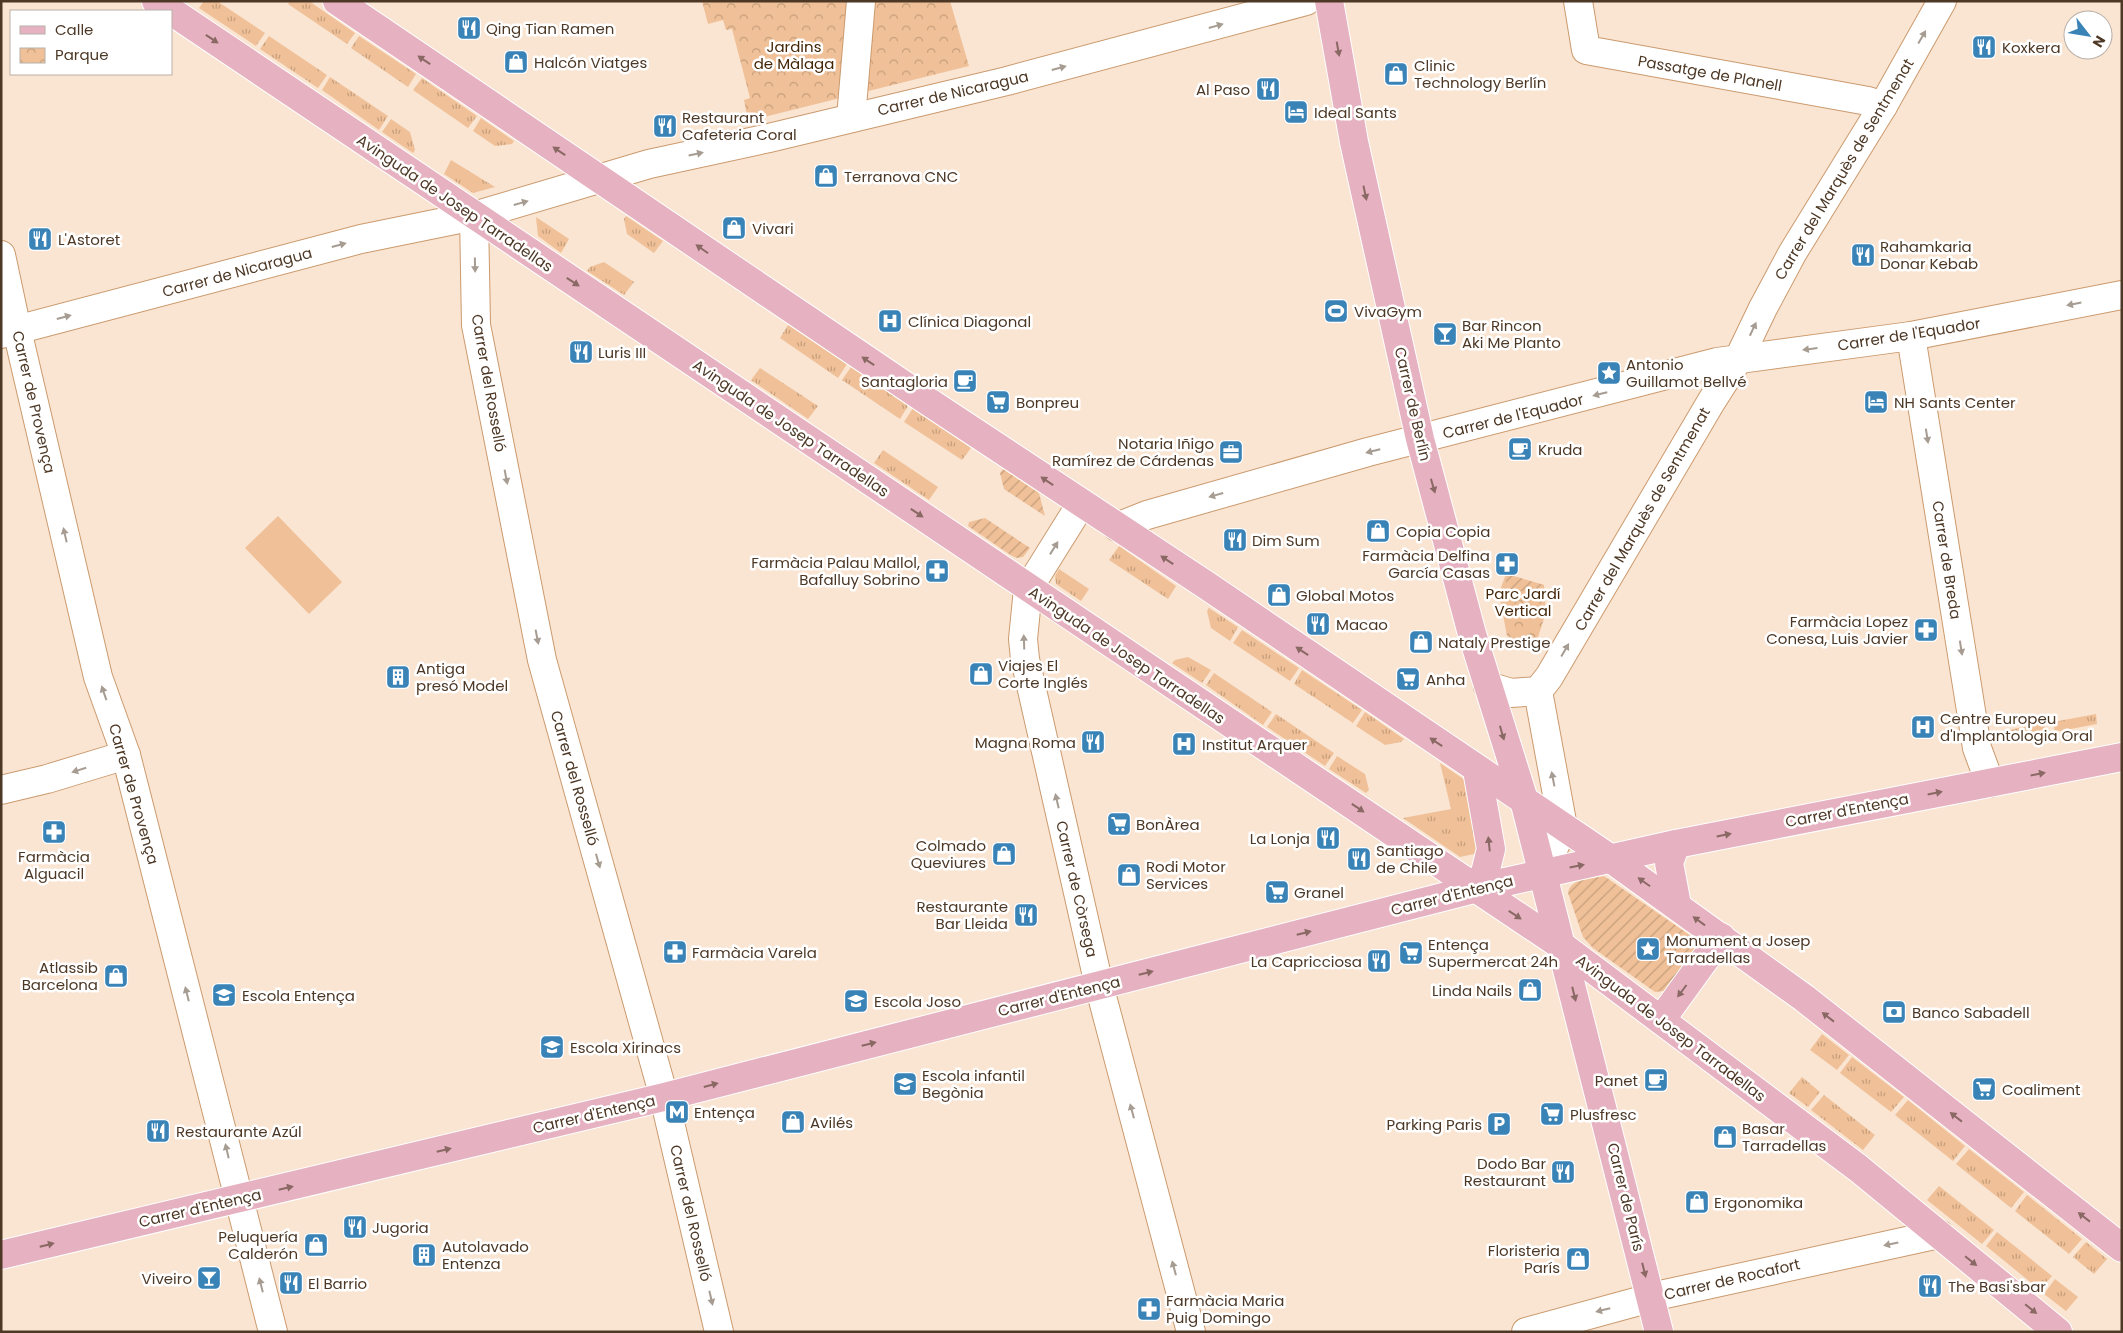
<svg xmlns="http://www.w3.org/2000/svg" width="2123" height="1333" font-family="Poppins,sans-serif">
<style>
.grass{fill:url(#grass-tufts)}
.park{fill:url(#park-crowns)}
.garden{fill:url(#garden-furrows)}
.pitch{fill:#f0c198}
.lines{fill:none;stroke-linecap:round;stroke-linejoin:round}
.minor-casing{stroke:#cb9a6e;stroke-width:30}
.major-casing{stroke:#fff;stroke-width:30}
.minor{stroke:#fff;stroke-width:28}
.major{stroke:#e6b1c0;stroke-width:28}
.oneway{fill:#a69c92}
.oneway2{fill:#8a6864}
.labels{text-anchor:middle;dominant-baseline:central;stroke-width:5;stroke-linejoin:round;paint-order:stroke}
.poi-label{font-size:15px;fill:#4d3826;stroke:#fff;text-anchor:start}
.park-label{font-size:15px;fill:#442607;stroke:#fff}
.street-label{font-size:15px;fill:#4d3826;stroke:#fff}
</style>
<defs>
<pattern id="grass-tufts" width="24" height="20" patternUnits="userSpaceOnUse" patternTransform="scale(1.25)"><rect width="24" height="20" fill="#f0c198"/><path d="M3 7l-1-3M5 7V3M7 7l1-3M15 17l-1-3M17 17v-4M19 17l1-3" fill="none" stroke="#c59e7c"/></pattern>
<pattern id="park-crowns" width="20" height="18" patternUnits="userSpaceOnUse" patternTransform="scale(1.25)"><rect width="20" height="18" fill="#f0c198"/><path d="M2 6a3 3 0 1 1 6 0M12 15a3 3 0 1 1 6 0" fill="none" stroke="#c59e7c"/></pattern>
<pattern id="garden-furrows" width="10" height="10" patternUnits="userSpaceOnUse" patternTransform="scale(1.25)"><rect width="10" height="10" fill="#f0c198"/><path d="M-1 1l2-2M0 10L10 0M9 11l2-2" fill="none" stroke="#c59e7c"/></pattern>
</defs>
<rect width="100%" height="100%" fill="#fae5d3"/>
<g class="grass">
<path d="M204,1H217L265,33L256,46L199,8Z"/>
<path d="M290,1H309L355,33L347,44L288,4Z"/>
<path d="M269,36L327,75L318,88L260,49Z"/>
<path d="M359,36L416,74L408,87L351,48Z"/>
<path d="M330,77L388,116L379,130L322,90Z"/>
<path d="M422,78L477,116L468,128L413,90Z"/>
<path d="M481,118L514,141L512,144L495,146L473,131Z"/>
<path d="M391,119L410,132L415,150L413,153L382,132Z"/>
<path d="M451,160L495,187L473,193L444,174Z"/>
<path d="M626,216L663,241L654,253L627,234L624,219Z"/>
<path d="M536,217L569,239L561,253L538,236Z"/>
<path d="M604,262L634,282L624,295L587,271L590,267Z"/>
<path d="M788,325L847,364L838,378L780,338Z"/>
<path d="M851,367L908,406L900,419L842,380Z"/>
<path d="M760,368L818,406L808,419L751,380Z"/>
<path d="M913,408L971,448L962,460L904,422Z"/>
<path d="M883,450L938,487L929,500L874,463Z"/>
<path d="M1119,546L1176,586L1168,599L1109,560Z"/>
<path d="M1059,569L1089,589L1081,601L1056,584L1055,576Z"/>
<path d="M1209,608L1238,627L1230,641L1211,628L1207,611Z"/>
<path d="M1242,630L1299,668L1290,681L1233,643Z"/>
<path d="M1188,657L1211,670L1202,683L1172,663L1175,660Z"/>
<path d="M1302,670L1362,710L1353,723L1294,684Z"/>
<path d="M1214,673L1272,712L1263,725L1206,685Z"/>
<path d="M1365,712L1404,739L1401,742L1385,745L1356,726Z"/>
<path d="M1276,714L1334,753L1325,766L1267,727Z"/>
<path d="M2096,714L2097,724L2055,732L2053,722Z"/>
<path d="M2044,723L2046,733L2005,741L2003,731Z"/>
<path d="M1337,756L1365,774L1369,790L1366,793L1329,769Z"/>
<path d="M1440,763L1468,782L1479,853L1460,857L1403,818L1451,809Z"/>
<path d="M1822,1034L1849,1055L1837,1070L1810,1050Z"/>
<path d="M1852,1057L1904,1097L1891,1112L1840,1073Z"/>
<path d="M1802,1077L1820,1092L1808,1107L1789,1093Z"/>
<path d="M1824,1095L1875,1135L1863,1150L1811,1110Z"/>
<path d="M1908,1100L1965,1146L1953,1161L1895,1115Z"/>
<path d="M1969,1149L2024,1192L2011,1208L1956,1164Z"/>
<path d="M1939,1186L1994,1230L1982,1244L1927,1200Z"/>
<path d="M2027,1195L2082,1239L2069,1254L2015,1211Z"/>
<path d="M1997,1232L2052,1276L2040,1290L1986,1246Z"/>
<path d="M2086,1242L2107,1259L2094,1274L2073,1257Z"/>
<path d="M2055,1279L2078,1297L2066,1311L2044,1294Z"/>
</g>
<g class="park">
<path d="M702,1H950L969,66L748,121L744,100L750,98L732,29L726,30L723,20L708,24Z"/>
<path d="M1506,574L1544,585L1546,612L1535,647L1521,643L1507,636L1499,593Z"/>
</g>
<g class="garden">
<path d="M1003,469L1039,493L1045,516L1004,489L1000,473Z"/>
<path d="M985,518L1030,548L1023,557L1017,558L1012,556L968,526L969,522Z"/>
<path d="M1506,574L1544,585L1543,594L1506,589Z"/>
<path d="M1604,876L1694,938L1696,943L1695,950L1664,991L1655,992L1593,948L1583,937L1568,893C1571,878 1590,879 1604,876Z"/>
</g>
<path class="pitch" d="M278,516L342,582L309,614L245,548Z"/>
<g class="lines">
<defs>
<g id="minor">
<path d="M1578,1L1586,50L1868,101L1883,106"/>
<path d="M851,118L861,1"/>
<path d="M474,216L476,325L542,660L664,1097L719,1332"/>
<path d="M1,255L17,330L98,677L126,755L273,1332"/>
<path d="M1,334L361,239L474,216L649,164L769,138L1007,81L1306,1"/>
<path d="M1911,336L1977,748L1990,783"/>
<path d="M1081,504L1028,589L1023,639L1025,659L1099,985L1191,1332"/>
<path d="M1117,527L1147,515L1368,452L1717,362L1911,336L2122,295"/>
<path d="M1488,686L1511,693L1538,691"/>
<path d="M1,790L47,779L126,755"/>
<path d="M1543,873L1563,827L1538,691L1549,677L1711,402L1739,358L1763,308L1793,252L1883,106L1942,1"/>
<path d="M1526,1332L1665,1294L1939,1234"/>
</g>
<g id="major">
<path d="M156,1L1562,946L1858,1168L2058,1332"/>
<path d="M337,1L926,400L1206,585L1611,859L1804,998L2122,1248"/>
<path d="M1329,1L1354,142L1420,439L1472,634L1524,800L1659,1332"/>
<path d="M1676,844L1669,863L1677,905"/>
<path d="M1474,889L1485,873L1491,849L1477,770"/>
<path d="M1661,1020L1721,937"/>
<path d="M1,1255L664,1097L1474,889L1676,844L2122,757"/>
</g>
</defs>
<use href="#minor" class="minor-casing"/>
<use href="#major" class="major-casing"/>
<use href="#minor" class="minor"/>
<use href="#major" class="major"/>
</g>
<defs><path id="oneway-solid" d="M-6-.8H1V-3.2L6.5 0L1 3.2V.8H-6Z" transform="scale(1.25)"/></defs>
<g class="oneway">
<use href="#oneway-solid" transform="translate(1216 26) rotate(-16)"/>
<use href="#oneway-solid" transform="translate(1922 37) rotate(-60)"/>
<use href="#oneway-solid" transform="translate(1059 68) rotate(-15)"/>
<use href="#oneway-solid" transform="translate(696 154) rotate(-12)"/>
<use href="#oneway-solid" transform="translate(521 203) rotate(-16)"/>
<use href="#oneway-solid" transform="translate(339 245) rotate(-15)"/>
<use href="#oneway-solid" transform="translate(475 265) rotate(89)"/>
<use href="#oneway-solid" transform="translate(2074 304) rotate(169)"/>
<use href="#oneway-solid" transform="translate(64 317) rotate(-15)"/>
<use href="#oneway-solid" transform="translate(1753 329) rotate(-65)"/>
<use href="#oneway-solid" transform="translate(1810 349) rotate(173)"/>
<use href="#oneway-solid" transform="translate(1600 394) rotate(166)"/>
<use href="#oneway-solid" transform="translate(1927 436) rotate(81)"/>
<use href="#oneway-solid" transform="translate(1373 451) rotate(166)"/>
<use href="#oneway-solid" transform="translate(506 477) rotate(79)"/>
<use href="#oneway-solid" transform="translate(1216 495) rotate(164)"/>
<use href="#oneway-solid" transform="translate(65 535) rotate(-103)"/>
<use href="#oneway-solid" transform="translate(1054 548) rotate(-58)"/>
<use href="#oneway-solid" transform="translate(537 637) rotate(79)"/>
<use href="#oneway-solid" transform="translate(1024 642) rotate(-92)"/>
<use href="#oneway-solid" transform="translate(1961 648) rotate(81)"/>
<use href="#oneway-solid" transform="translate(1565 650) rotate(-60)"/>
<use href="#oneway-solid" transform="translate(104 693) rotate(-109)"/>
<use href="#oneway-solid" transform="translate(79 770) rotate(163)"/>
<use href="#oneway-solid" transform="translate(1553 779) rotate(-101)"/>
<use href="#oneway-solid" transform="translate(1057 801) rotate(-103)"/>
<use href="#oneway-solid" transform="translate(598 861) rotate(74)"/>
<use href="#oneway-solid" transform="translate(187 994) rotate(-104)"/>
<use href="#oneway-solid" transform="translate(1132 1111) rotate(-105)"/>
<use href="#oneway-solid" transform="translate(227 1151) rotate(-103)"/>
<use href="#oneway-solid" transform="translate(1891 1244) rotate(168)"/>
<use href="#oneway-solid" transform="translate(1174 1268) rotate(-105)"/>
<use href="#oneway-solid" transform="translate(261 1285) rotate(-104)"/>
<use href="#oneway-solid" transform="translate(711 1298) rotate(77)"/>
<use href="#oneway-solid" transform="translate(1603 1310) rotate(166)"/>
</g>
<g class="oneway2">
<use href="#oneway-solid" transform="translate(212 39) rotate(34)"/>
<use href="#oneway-solid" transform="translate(1338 49) rotate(80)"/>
<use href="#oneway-solid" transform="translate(424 60) rotate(-146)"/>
<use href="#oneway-solid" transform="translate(559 151) rotate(-146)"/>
<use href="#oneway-solid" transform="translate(1365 193) rotate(78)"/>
<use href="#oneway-solid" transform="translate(702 249) rotate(-145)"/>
<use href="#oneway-solid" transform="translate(573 282) rotate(33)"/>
<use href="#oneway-solid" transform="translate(868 361) rotate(-146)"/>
<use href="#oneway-solid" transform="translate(1047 481) rotate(-146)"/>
<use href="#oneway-solid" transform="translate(1433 486) rotate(74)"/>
<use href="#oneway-solid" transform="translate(917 513) rotate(34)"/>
<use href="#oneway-solid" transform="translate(1167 560) rotate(-147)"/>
<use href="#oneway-solid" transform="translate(1302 651) rotate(-146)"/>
<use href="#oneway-solid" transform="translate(1502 733) rotate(74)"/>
<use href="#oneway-solid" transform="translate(1436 742) rotate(-146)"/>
<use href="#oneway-solid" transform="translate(2038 774) rotate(-11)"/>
<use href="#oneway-solid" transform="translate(1935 793) rotate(-11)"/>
<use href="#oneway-solid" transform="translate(1358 808) rotate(34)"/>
<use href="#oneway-solid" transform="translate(1724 835) rotate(-11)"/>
<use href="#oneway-solid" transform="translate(1489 844) rotate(-96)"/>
<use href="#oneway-solid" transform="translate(1577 866) rotate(-11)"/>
<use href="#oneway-solid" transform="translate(1644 882) rotate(-145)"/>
<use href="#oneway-solid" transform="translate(1515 915) rotate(33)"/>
<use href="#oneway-solid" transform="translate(1699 921) rotate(-144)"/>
<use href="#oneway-solid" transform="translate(1304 933) rotate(-14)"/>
<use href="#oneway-solid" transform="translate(1146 973) rotate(-14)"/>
<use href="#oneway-solid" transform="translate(1682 991) rotate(127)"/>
<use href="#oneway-solid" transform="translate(1574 994) rotate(76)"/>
<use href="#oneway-solid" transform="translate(1828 1017) rotate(-142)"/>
<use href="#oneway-solid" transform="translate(869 1044) rotate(-14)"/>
<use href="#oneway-solid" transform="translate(711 1085) rotate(-15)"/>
<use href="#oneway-solid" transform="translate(1956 1117) rotate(-142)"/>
<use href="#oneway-solid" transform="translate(444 1150) rotate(-13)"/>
<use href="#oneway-solid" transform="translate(286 1188) rotate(-13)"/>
<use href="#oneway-solid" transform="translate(2084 1217) rotate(-142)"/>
<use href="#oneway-solid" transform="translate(47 1245) rotate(-14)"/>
<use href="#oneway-solid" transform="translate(1971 1261) rotate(39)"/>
<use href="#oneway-solid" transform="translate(1644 1270) rotate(76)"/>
<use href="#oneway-solid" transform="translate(2031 1309) rotate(39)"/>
</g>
<defs>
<symbol id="restaurant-square" viewBox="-11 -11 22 22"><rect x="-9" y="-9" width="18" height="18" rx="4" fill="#3983b7" stroke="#fff"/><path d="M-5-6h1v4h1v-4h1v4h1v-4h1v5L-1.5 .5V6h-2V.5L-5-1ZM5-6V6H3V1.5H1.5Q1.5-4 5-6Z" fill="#fff"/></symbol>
<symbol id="shop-square" viewBox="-11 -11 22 22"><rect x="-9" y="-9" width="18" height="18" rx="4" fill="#3983b7" stroke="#fff"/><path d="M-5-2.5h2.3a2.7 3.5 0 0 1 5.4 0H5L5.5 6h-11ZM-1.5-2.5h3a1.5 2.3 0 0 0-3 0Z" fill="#fff"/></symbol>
<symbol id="hotel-square" viewBox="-11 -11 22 22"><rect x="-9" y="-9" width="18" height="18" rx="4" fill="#3983b7" stroke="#fff"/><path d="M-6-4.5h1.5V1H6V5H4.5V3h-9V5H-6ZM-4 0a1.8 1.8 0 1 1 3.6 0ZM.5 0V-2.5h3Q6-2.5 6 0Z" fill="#fff"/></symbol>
<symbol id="stadium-square" viewBox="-11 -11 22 22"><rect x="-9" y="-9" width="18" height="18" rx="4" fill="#3983b7" stroke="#fff"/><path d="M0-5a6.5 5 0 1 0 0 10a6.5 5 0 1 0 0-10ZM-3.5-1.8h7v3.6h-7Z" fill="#fff"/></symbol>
<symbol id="hospital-square" viewBox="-11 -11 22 22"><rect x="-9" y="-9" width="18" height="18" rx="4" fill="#3983b7" stroke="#fff"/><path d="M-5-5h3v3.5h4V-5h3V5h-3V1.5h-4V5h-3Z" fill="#fff"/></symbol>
<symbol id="bar-square" viewBox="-11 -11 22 22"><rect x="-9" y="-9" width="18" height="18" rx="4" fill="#3983b7" stroke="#fff"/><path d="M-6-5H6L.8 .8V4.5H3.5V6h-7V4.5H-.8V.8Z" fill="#fff"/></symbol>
<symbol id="sight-square" viewBox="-11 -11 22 22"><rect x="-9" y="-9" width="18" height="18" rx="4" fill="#3983b7" stroke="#fff"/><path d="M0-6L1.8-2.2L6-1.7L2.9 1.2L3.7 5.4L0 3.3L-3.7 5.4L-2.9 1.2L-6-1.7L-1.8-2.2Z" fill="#fff"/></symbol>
<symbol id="cafe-square" viewBox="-11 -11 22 22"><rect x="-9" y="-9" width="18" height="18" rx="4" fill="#3983b7" stroke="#fff"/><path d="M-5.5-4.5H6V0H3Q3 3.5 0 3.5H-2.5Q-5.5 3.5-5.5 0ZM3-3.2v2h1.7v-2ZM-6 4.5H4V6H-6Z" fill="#fff"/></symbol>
<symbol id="supermarket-square" viewBox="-11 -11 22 22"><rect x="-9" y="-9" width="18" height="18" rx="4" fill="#3983b7" stroke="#fff"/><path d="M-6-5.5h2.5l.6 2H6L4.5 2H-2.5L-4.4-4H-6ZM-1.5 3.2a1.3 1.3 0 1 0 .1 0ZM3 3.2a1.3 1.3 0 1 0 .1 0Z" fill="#fff"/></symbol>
<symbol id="office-square" viewBox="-11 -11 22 22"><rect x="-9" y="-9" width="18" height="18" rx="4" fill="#3983b7" stroke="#fff"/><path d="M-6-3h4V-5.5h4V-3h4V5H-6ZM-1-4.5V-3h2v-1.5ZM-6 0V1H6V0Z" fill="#fff"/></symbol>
<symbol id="pharmacy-square" viewBox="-11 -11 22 22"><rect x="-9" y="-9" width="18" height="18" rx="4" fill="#3983b7" stroke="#fff"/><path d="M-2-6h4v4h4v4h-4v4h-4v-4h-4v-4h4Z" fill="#fff"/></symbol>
<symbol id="building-square" viewBox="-11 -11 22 22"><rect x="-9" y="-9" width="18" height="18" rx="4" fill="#3983b7" stroke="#fff"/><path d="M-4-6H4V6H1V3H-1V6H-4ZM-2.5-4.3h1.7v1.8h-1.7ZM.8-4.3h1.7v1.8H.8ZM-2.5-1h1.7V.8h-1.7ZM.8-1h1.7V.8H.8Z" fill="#fff"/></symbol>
<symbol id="school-square" viewBox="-11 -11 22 22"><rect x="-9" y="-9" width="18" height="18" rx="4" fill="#3983b7" stroke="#fff"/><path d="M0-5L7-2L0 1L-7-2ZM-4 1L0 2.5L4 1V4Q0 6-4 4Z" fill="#fff"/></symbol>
<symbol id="bank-square" viewBox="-11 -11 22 22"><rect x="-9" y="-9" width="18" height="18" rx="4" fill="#3983b7" stroke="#fff"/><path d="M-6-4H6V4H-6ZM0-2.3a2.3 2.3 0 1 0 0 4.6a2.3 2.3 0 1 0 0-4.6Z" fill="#fff"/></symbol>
<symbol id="metro-square" viewBox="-11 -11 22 22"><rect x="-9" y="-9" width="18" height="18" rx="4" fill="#3983b7" stroke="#fff"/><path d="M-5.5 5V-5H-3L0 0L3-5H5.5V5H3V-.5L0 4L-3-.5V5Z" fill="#fff"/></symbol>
<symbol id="parking-square" viewBox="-11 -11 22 22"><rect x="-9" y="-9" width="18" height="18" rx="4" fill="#3983b7" stroke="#fff"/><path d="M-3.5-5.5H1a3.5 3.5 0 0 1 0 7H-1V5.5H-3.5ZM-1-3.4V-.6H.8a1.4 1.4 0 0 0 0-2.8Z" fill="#fff"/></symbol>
</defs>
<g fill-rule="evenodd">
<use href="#restaurant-square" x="455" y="14" width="28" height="28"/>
<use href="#restaurant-square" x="1970" y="33" width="28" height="28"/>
<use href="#shop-square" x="502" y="48" width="28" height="28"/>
<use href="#shop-square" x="1382" y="60" width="28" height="28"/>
<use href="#restaurant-square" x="1254" y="75" width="28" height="28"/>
<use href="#hotel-square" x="1282" y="98" width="28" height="28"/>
<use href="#restaurant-square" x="651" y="112" width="28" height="28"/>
<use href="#shop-square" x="812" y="162" width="28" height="28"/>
<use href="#shop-square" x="720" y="214" width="28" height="28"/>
<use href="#restaurant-square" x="26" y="225" width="28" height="28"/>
<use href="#restaurant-square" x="1849" y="241" width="28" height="28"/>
<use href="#stadium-square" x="1322" y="297" width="28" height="28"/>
<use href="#hospital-square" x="876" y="307" width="28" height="28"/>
<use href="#bar-square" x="1431" y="320" width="28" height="28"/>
<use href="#restaurant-square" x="567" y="338" width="28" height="28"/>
<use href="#sight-square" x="1595" y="359" width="28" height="28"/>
<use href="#cafe-square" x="951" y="367" width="28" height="28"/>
<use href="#supermarket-square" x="984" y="388" width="28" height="28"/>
<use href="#hotel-square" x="1862" y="388" width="28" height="28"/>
<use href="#cafe-square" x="1506" y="435" width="28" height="28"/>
<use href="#office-square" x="1217" y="438" width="28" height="28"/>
<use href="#shop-square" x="1364" y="517" width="28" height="28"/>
<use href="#restaurant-square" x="1221" y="526" width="28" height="28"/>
<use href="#pharmacy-square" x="1493" y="550" width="28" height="28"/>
<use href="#pharmacy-square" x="923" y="557" width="28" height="28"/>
<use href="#shop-square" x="1265" y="581" width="28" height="28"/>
<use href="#restaurant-square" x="1304" y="610" width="28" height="28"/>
<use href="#pharmacy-square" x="1912" y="616" width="28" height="28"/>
<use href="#shop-square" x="1407" y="628" width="28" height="28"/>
<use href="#shop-square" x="967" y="660" width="28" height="28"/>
<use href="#building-square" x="384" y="663" width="28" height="28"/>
<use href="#supermarket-square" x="1394" y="665" width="28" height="28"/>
<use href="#hospital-square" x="1909" y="713" width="28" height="28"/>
<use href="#restaurant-square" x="1079" y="728" width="28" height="28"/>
<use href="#hospital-square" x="1170" y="730" width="28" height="28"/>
<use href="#supermarket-square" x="1105" y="810" width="28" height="28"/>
<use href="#pharmacy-square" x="40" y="818" width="28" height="28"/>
<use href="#restaurant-square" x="1314" y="824" width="28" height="28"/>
<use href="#shop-square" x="990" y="840" width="28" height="28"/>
<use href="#restaurant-square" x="1345" y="845" width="28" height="28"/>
<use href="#shop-square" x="1115" y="861" width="28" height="28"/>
<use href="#supermarket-square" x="1263" y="878" width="28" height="28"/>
<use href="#restaurant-square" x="1012" y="901" width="28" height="28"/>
<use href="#sight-square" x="1634" y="935" width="28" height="28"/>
<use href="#pharmacy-square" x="661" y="938" width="28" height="28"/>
<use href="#supermarket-square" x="1397" y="939" width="28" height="28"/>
<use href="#restaurant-square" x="1365" y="947" width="28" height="28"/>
<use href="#shop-square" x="102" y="962" width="28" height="28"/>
<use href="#shop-square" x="1516" y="976" width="28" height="28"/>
<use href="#school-square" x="210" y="981" width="28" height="28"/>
<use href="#school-square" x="842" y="987" width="28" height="28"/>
<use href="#bank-square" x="1880" y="998" width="28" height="28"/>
<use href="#school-square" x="538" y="1033" width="28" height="28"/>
<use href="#cafe-square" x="1642" y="1066" width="28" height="28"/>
<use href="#school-square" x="891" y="1070" width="28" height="28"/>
<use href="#supermarket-square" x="1970" y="1075" width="28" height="28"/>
<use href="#metro-square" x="663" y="1098" width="28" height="28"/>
<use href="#supermarket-square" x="1538" y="1100" width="28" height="28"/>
<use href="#shop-square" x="779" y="1108" width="28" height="28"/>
<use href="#parking-square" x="1485" y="1110" width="28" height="28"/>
<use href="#restaurant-square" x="144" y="1117" width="28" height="28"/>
<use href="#shop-square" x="1711" y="1123" width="28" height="28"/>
<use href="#restaurant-square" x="1549" y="1158" width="28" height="28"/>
<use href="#shop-square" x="1683" y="1188" width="28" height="28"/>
<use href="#restaurant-square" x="341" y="1213" width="28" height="28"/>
<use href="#shop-square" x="302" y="1231" width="28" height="28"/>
<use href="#building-square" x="410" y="1241" width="28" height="28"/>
<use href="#shop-square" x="1564" y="1245" width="28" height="28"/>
<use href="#bar-square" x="195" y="1264" width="28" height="28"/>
<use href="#restaurant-square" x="277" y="1269" width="28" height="28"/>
<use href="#restaurant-square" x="1916" y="1272" width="28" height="28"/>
<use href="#pharmacy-square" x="1135" y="1295" width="28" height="28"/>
</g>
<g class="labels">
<g class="poi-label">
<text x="486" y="28">Qing Tian Ramen</text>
<text x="2002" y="47">Koxkera</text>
<text x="534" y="62">Halcón Viatges</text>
<text x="1414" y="65">Clinic<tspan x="1414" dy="17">Technology Berlín</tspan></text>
<text x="1250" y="89" text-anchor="end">Al Paso</text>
<text x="1314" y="112">Ideal Sants</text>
<text x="682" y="117">Restaurant<tspan x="682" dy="17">Cafeteria Coral</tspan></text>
<text x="844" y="176">Terranova CNC</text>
<text x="752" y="228">Vivari</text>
<text x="58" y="239">L'Astoret</text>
<text x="1880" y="246">Rahamkaria<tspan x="1880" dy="17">Donar Kebab</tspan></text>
<text x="1354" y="311">VivaGym</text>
<text x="908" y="321">Clínica Diagonal</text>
<text x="1462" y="325">Bar Rincon<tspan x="1462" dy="17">Aki Me Planto</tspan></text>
<text x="598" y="352">Luris III</text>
<text x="1626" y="364">Antonio<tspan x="1626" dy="17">Guillamot Bellvé</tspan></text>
<text x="948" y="381" text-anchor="end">Santagloria</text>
<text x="1016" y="402">Bonpreu</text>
<text x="1894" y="402">NH Sants Center</text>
<text x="1214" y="443" text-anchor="end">Notaria Iñigo<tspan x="1214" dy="17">Ramírez de Cárdenas</tspan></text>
<text x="1538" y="449">Kruda</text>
<text x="1396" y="531">Copia Copia</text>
<text x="1252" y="540">Dim Sum</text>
<text x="1490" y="555" text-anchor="end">Farmàcia Delfina<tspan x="1490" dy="17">García Casas</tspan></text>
<text x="920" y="562" text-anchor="end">Farmàcia Palau Mallol,<tspan x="920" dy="17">Bafalluy Sobrino</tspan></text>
<text x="1296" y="595">Global Motos</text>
<text x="1908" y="621" text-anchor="end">Farmàcia Lopez<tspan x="1908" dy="17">Conesa, Luis Javier</tspan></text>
<text x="1336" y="624">Macao</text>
<text x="1438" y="642">Nataly Prestige</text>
<text x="998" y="665">Viajes El<tspan x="998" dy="17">Corte Inglés</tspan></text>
<text x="416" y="668">Antiga<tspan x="416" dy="17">presó Model</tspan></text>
<text x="1426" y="679">Anha</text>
<text x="1940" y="718">Centre Europeu<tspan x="1940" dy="17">d'Implantologia Oral</tspan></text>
<text x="1076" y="742" text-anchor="end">Magna Roma</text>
<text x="1202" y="744">Institut Arquer</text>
<text x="1136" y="824">BonÀrea</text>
<text x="1310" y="838" text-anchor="end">La Lonja</text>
<text x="986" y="845" text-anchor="end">Colmado<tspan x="986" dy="17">Queviures</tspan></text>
<text x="1376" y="850">Santiago<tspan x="1376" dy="17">de Chile</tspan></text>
<text x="54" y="856" text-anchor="middle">Farmàcia<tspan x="54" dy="17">Alguacil</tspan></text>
<text x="1146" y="866">Rodi Motor<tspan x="1146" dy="17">Services</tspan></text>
<text x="1294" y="892">Granel</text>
<text x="1008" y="906" text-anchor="end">Restaurante<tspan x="1008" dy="17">Bar Lleida</tspan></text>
<text x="1666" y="940">Monument a Josep<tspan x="1666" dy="17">Tarradellas</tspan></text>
<text x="1428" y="944">Entença<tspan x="1428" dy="17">Supermercat 24h</tspan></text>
<text x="692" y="952">Farmàcia Varela</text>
<text x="1362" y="961" text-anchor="end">La Capricciosa</text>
<text x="98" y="967" text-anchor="end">Atlassib<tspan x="98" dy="17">Barcelona</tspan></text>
<text x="1512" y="990" text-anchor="end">Linda Nails</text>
<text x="242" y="995">Escola Entença</text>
<text x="874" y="1001">Escola Joso</text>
<text x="1912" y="1012">Banco Sabadell</text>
<text x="570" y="1047">Escola Xirinacs</text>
<text x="922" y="1075">Escola infantil<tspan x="922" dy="17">Begònia</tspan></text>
<text x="1638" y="1080" text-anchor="end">Panet</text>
<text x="2002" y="1089">Coaliment</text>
<text x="694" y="1112">Entença</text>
<text x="1570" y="1114">Plusfresc</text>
<text x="810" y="1122">Avilés</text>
<text x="1482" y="1124" text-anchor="end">Parking Paris</text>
<text x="1742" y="1128">Basar<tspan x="1742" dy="17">Tarradellas</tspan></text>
<text x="176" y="1131">Restaurante Azúl</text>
<text x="1546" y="1163" text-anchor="end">Dodo Bar<tspan x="1546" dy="17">Restaurant</tspan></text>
<text x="1714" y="1202">Ergonomika</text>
<text x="372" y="1227">Jugoria</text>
<text x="298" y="1236" text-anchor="end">Peluquería<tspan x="298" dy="17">Calderón</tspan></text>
<text x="442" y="1246">Autolavado<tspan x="442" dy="17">Entenza</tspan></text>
<text x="1560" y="1250" text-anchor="end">Floristeria<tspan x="1560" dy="17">París</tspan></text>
<text x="192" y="1278" text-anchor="end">Viveiro</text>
<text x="308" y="1283">El Barrio</text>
<text x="1948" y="1286">The Basi'sbar</text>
<text x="1166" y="1300">Farmàcia Maria<tspan x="1166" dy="17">Puig Domingo</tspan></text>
</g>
<g class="park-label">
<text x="794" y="46">Jardins<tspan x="794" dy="17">de Màlaga</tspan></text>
<text x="1523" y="593">Parc Jardí<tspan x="1523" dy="17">Vertical</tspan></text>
</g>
<g class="street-label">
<text transform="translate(1710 73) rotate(10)">Passatge de Planell</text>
<text transform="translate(953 93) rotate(-13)">Carrer de Nicaragua</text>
<text transform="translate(1844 169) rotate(-59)">Carrer del Marquès de Sentmenat</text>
<text transform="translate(455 203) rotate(34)">Avinguda de Josep Tarradellas</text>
<text transform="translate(237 272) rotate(-15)">Carrer de Nicaragua</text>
<text transform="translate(1909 334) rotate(-9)">Carrer de l'Equador</text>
<text transform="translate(489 383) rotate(80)">Carrer del Rosselló</text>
<text transform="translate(34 402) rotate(77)">Carrer de Provença</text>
<text transform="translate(1413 404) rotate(77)">Carrer de Berlín</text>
<text transform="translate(1513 416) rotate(-14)">Carrer de l'Equador</text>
<text transform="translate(791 428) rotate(34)">Avinguda de Josep Tarradellas</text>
<text transform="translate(1642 519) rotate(-60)">Carrer del Marquès de Sentmenat</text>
<text transform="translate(1947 560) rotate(81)">Carrer de Breda</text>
<text transform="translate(1127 655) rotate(34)">Avinguda de Josep Tarradellas</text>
<text transform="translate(575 778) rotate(74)">Carrer del Rosselló</text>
<text transform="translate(134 794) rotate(74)">Carrer de Provença</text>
<text transform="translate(1847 810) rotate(-11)">Carrer d'Entença</text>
<text transform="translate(1077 889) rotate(77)">Carrer de Còrsega</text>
<text transform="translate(1452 895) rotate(-14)">Carrer d'Entença</text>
<text transform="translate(1059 996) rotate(-14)">Carrer d'Entença</text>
<text transform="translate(1671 1028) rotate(37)">Avinguda de Josep Tarradellas</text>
<text transform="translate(594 1114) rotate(-13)">Carrer d'Entença</text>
<text transform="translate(1626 1197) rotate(76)">Carrer de París</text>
<text transform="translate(200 1208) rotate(-13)">Carrer d'Entença</text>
<text transform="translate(691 1213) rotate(77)">Carrer del Rosselló</text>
<text transform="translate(1732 1279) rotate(-13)">Carrer de Rocafort</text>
</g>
</g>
<rect width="2123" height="1333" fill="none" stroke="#4d3826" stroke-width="5"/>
<rect x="10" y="10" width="162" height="65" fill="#ffffff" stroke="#b8afa8"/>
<rect x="20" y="26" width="25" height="8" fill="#e6b1c0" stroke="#b8afa8"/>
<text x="55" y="35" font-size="15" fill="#4d3826">Calle</text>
<rect x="20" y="48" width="25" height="15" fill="url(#park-crowns)" stroke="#b8afa8"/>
<text x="55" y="60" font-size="15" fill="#4d3826">Parque</text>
<g transform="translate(2088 35) rotate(121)"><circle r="24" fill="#ffffff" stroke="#b8afa8"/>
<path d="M0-4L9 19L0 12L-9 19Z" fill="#3983b7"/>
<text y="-8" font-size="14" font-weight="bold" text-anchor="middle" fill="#4d3826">N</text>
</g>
</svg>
